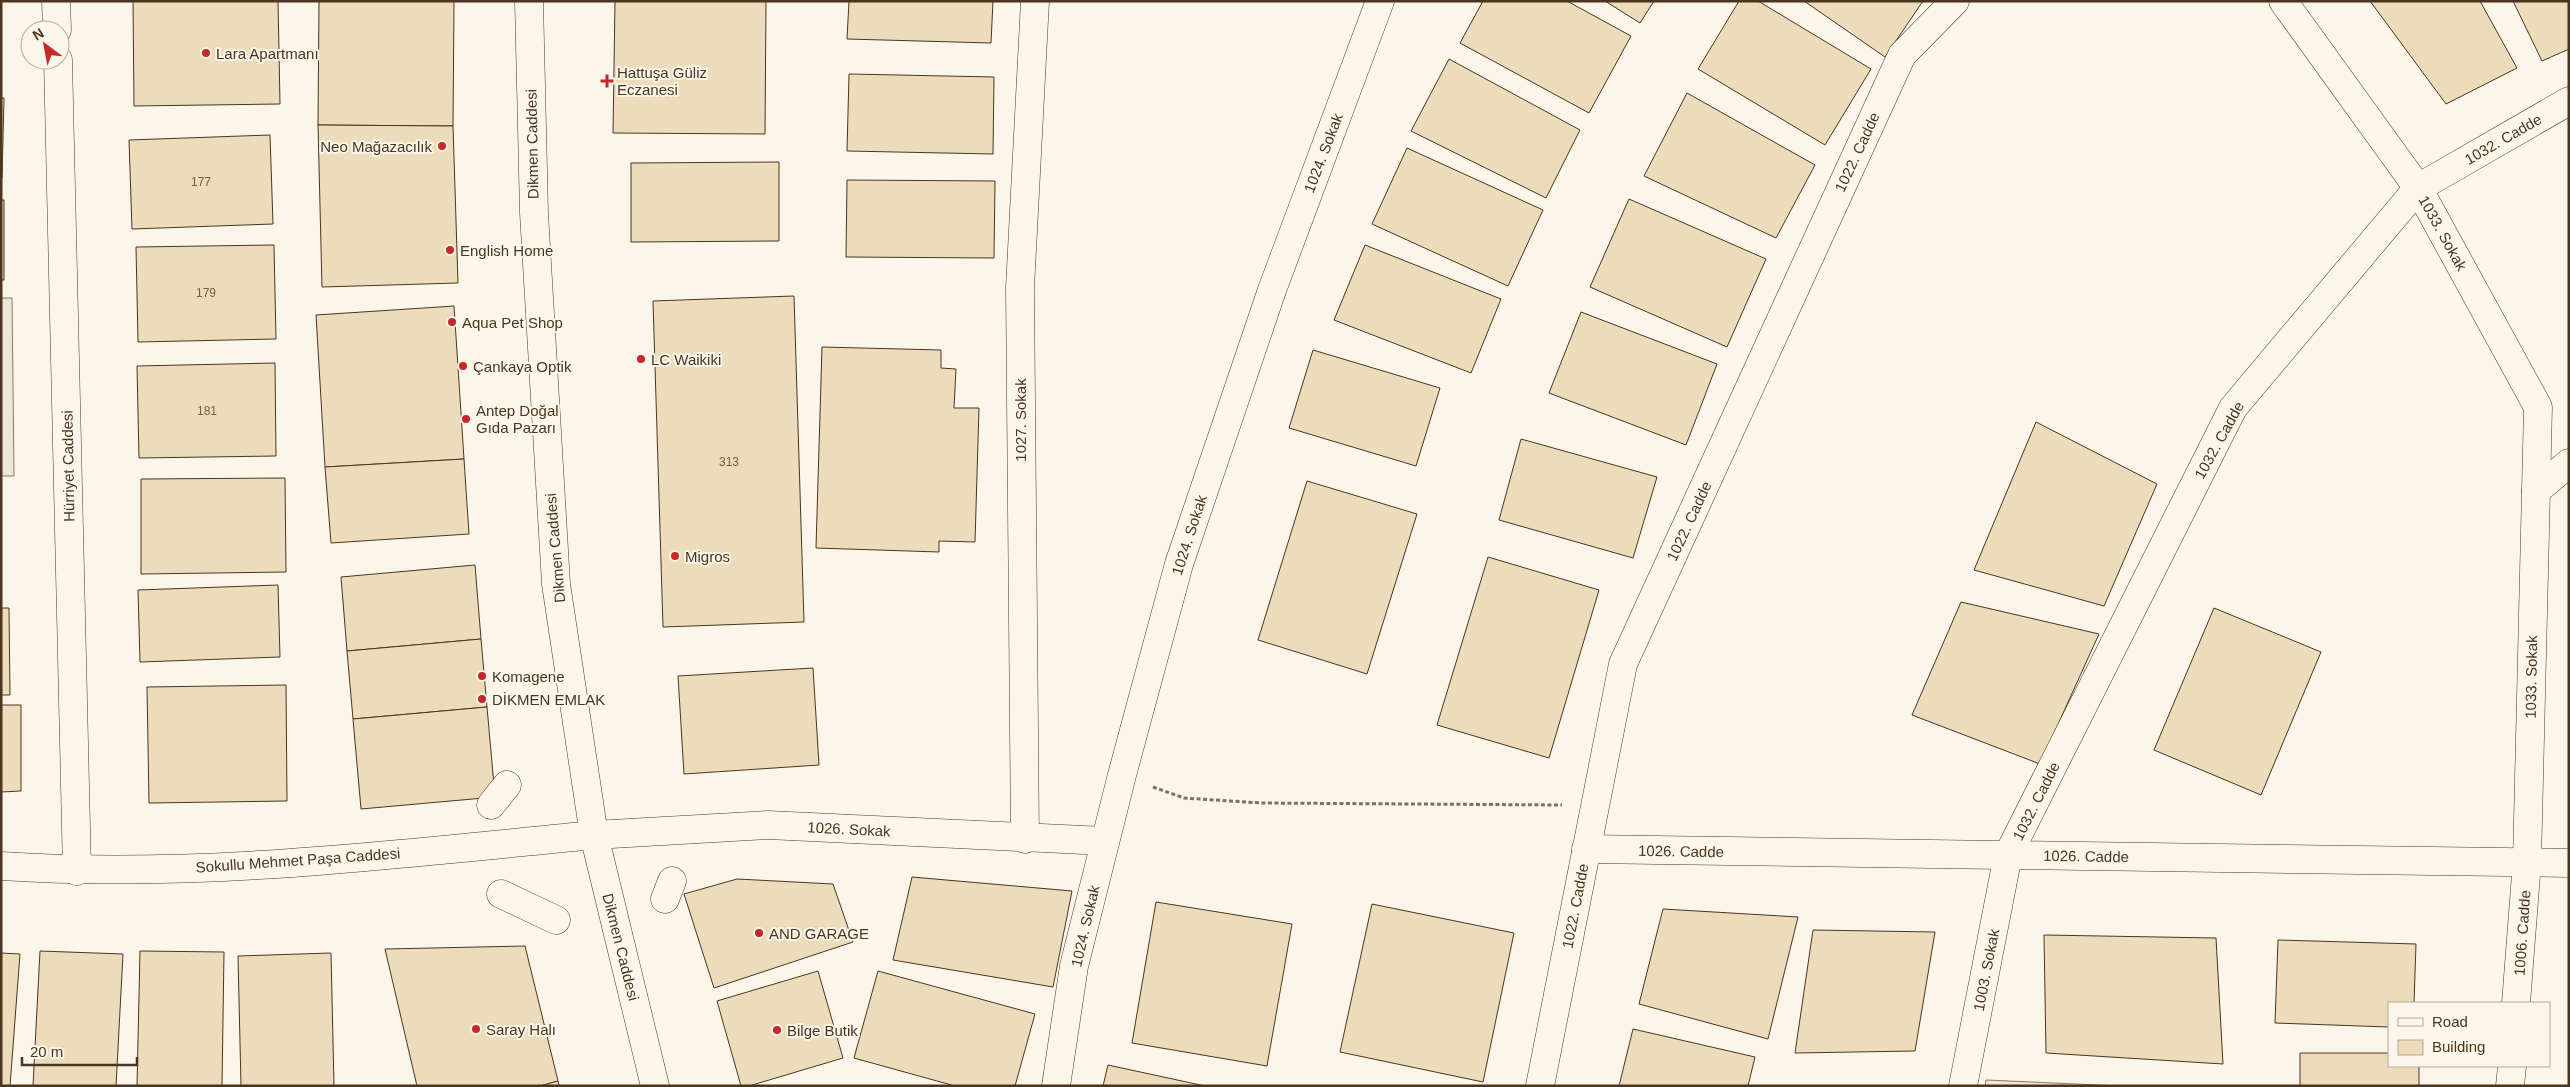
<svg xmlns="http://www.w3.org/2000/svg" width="2570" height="1087" font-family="Arial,sans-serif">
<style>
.green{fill:#ede6d9;stroke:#887966}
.parking{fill:#ede7d9;stroke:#887966}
.building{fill:#ecdcbc;stroke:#4a3520}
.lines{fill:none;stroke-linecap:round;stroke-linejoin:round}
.street-casing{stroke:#4a3520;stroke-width:29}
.secondary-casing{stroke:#4a3520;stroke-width:29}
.primary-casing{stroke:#4a3520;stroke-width:29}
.path{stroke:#7f6f5c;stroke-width:3;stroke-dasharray:4 2.5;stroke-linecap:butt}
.street{stroke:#fbf6e9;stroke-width:28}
.secondary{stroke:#fbf6e9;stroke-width:28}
.primary{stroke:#fbf6e9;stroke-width:28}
.poi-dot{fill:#c62828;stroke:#fbf6e9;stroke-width:2}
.labels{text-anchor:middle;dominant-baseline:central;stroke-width:4;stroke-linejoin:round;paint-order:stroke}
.number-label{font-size:12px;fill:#725f47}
.poi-label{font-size:15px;fill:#4a3520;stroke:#fbf6e9;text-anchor:start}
.street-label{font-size:15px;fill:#4a3520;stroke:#fbf6e9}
</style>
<rect width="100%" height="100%" fill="#fbf6e9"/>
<path class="green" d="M1986,1080L2121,1086H1985Z"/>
<path class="parking" d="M1,298H12L14,476H1Z"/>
<g class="building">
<path d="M133,1H278L280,104L134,106Z"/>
<path d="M319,1H454L453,126L318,125Z"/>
<path d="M615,1H766L765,134L613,133Z"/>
<path d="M849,1H993L991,43L847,39Z"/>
<path d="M1483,1H1567L1631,36L1589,113L1460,43Z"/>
<path d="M1605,1H1654L1640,23Z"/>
<path d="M1739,1H1758L1871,69L1825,145L1698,69Z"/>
<path d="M1804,1H1923L1885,57Z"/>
<path d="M2370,1H2480L2517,68L2446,104Z"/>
<path d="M2513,1H2569V49L2542,61Z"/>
<path d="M1449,59L1580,130L1546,198L1411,131Z"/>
<path d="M849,74L994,77L993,154L847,151Z"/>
<path d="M1687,93L1815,165L1776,238L1644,176Z"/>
<path d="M1,98H4L2,178H1Z"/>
<path d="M318,125L453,126L458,283L322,287Z"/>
<path d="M270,135L273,224L132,229L129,140Z"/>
<path d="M1407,148L1543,210L1508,286L1372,224Z"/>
<path d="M779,162V241L631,242V163Z"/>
<path d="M847,180L995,181L994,258L846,257Z"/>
<path d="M1629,199L1766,259L1727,347L1590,287Z"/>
<rect x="1" y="200" width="3" height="80"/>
<path d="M274,245L276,339L138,342L136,247Z"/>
<path d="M1365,245L1501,299L1471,373L1334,320Z"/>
<path d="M794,296L804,622L663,627L653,301Z"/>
<path d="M454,306L464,459L325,467L316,315Z"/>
<path d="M1581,312L1717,364L1686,445L1549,393Z"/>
<path d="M822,347L941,350V368L956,369L954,408H979L975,542L939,541V552L816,548Z"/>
<path d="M1313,350L1440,388L1416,466L1289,428Z"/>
<path d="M275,363L276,456L139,458L137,366Z"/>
<path d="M2036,422L2157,484L2104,606L1974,570Z"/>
<path d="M1521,439L1657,477L1633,558L1499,520Z"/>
<path d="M464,459L469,534L331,543L325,467Z"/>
<path d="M285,478L286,572L141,574V479Z"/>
<path d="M1307,481L1417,514L1367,674L1258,640Z"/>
<path d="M1488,557L1599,590L1549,758L1437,725Z"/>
<path d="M475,565L481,639L347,651L341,577Z"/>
<path d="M278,585L280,657L140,662L138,590Z"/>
<path d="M1961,602L2099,634L2040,764L1912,715Z"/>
<path d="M1,608H9L10,695H1Z"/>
<path d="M2214,608L2321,652L2261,795L2154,750Z"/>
<path d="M481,639L487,707L353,719L347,651Z"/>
<path d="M813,668L819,765L684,774L678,676Z"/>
<path d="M286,685L287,801L149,803L147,687Z"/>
<path d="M1,705H21V791L1,792Z"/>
<path d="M487,707L495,797L361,809L353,719Z"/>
<path d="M912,877L1072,891L1053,987L893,960Z"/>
<path d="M737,879L833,884L853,942L714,988L684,894Z"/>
<path d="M1156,902L1292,924L1267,1066L1132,1043Z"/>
<path d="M1372,904L1514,933L1483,1082L1340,1052Z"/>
<path d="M1663,909L1798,917L1768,1039L1639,1004Z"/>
<path d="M1813,930L1935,932L1915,1051L1795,1053Z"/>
<path d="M2044,935L2216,938L2223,1064L2046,1053Z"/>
<path d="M2278,940L2416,944L2414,1003H2389V1027L2275,1023Z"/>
<path d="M525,946L558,1081L540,1086H417L385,949Z"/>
<path d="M40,951L123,954L116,1086H33Z"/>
<path d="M140,951L224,952L222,1086H137Z"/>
<path d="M1,953L20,954L10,1086H1Z"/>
<path d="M331,953L334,1086H241L238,956Z"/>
<path d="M818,971L843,1058L749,1086H741L717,1001Z"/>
<path d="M878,971L1035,1014L1015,1086H955L854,1058Z"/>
<path d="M1633,1029L1755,1057L1748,1086H1619Z"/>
<path d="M2300,1053H2389V1066H2419V1086H2300Z"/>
<path d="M1108,1065L1205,1086H1103Z"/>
<path d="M558,1081L559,1086H540Z"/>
</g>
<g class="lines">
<defs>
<g id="street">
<path d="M2283,1L2418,188L2538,407L2527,862L2516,1003"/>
<path d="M2536,491L2569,463"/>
<path d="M491,805L507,785"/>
<path d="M594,835L768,825L1105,841"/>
<path d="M1025,839L1020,288L1035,1"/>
<path d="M1586,849L2569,863"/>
<path d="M501,894L556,920"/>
<path d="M665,899L672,881"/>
<path d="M1056,1086L1074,966L1122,775L1179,564L1272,290L1380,1"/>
<path d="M1540,1086L1623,664L1902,55L1955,1"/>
<path d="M1963,1086L2008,855L2233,408L2418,188L2569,101"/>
<path d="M2510,1086L2512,1066"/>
</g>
<g id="secondary">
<path d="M56,1L57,30"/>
<path d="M58,60L77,871"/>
<path d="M1,866C199,879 397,854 594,835"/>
</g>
<path id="primary" d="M529,1L534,213L556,584L594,835L655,1086"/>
</defs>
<use href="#street" class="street-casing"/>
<use href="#secondary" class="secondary-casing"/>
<use href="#primary" class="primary-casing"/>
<path class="path" d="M1153,787L1184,798L1262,803L1562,805"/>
<use href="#street" class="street"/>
<use href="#secondary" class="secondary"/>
<use href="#primary" class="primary"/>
</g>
<g class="poi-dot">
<circle cx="206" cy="53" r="5"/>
<path d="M604.5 73.5h5v5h5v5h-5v5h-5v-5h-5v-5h5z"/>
<circle cx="442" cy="146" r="5"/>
<circle cx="450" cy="250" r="5"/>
<circle cx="452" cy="322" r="5"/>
<circle cx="641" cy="359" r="5"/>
<circle cx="463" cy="366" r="5"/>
<circle cx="466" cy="419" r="5"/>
<circle cx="675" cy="556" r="5"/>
<circle cx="482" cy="676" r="5"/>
<circle cx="482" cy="699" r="5"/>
<circle cx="759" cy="933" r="5"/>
<circle cx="476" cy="1029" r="5"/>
<circle cx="777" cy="1030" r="5"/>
</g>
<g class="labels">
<g class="number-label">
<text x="201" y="182">177</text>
<text x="206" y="293">179</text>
<text x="207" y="411">181</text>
<text x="729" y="462">313</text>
</g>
<g class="poi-label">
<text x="216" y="53">Lara Apartmanı</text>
<text x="617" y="72">Hattuşa Güliz<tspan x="617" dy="17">Eczanesi</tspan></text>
<text x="432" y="146" text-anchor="end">Neo Mağazacılık</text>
<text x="460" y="250">English Home</text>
<text x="462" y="322">Aqua Pet Shop</text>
<text x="651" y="359">LC Waikiki</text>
<text x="473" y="366">Çankaya Optik</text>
<text x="476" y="410">Antep Doğal<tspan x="476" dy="17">Gıda Pazarı</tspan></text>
<text x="685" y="556">Migros</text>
<text x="492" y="676">Komagene</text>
<text x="492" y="699">DİKMEN EMLAK</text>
<text x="769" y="933">AND GARAGE</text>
<text x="486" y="1029">Saray Halı</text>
<text x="787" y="1030">Bilge Butik</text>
</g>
<g class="street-label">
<text transform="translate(2503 139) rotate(-30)">1032. Cadde</text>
<text transform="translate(532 144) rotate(-91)">Dikmen Caddesi</text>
<text transform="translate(1857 152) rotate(-65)">1022. Cadde</text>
<text transform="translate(1323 153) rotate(-69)">1024. Sokak</text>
<text transform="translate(2443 233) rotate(61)">1033. Sokak</text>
<text transform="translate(1020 420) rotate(-90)">1027. Sokak</text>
<text transform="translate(2219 440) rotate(-61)">1032. Cadde</text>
<text transform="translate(68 466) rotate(-91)">Hürriyet Caddesi</text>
<text transform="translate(1689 521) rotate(-65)">1022. Cadde</text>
<text transform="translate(1189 535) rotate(-72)">1024. Sokak</text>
<text transform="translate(555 548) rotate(-95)">Dikmen Caddesi</text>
<text transform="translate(2531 677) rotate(-89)">1033. Sokak</text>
<text transform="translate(2036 801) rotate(-63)">1032. Cadde</text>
<text transform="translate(849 829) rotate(3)">1026. Sokak</text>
<text transform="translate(1681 851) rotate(1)">1026. Cadde</text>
<text transform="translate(2086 856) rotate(1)">1026. Cadde</text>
<text transform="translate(298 860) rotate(-4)">Sokullu Mehmet Paşa Caddesi</text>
<text transform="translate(1575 906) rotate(-79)">1022. Cadde</text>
<text transform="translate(1085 926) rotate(-77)">1024. Sokak</text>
<text transform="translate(2522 933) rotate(-86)">1006. Cadde</text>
<text transform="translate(621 947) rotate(76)">Dikmen Caddesi</text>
<text transform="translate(1986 970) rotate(-79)">1003. Sokak</text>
</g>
</g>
<rect width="2570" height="1087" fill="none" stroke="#4a3520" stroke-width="5"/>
<rect x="2388" y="1002" width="162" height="65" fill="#fbf6e9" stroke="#b4a999"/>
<rect x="2398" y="1018" width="25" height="8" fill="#fbf6e9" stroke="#b4a999"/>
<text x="2432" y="1027" font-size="15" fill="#4a3520">Road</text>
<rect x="2398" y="1040" width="25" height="15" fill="#ecdcbc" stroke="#b4a999"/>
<text x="2432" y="1052" font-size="15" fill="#4a3520">Building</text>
<g transform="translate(45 45) rotate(328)"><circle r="24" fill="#fbf6e9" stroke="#b4a999"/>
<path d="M0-4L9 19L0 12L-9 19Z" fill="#c62828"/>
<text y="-8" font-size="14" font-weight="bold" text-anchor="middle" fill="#4a3520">N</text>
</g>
<path d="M22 1057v8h115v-8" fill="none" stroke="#4a3520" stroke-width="2.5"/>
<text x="30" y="1057" font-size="15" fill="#4a3520" stroke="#fbf6e9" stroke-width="4" paint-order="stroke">20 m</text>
</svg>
